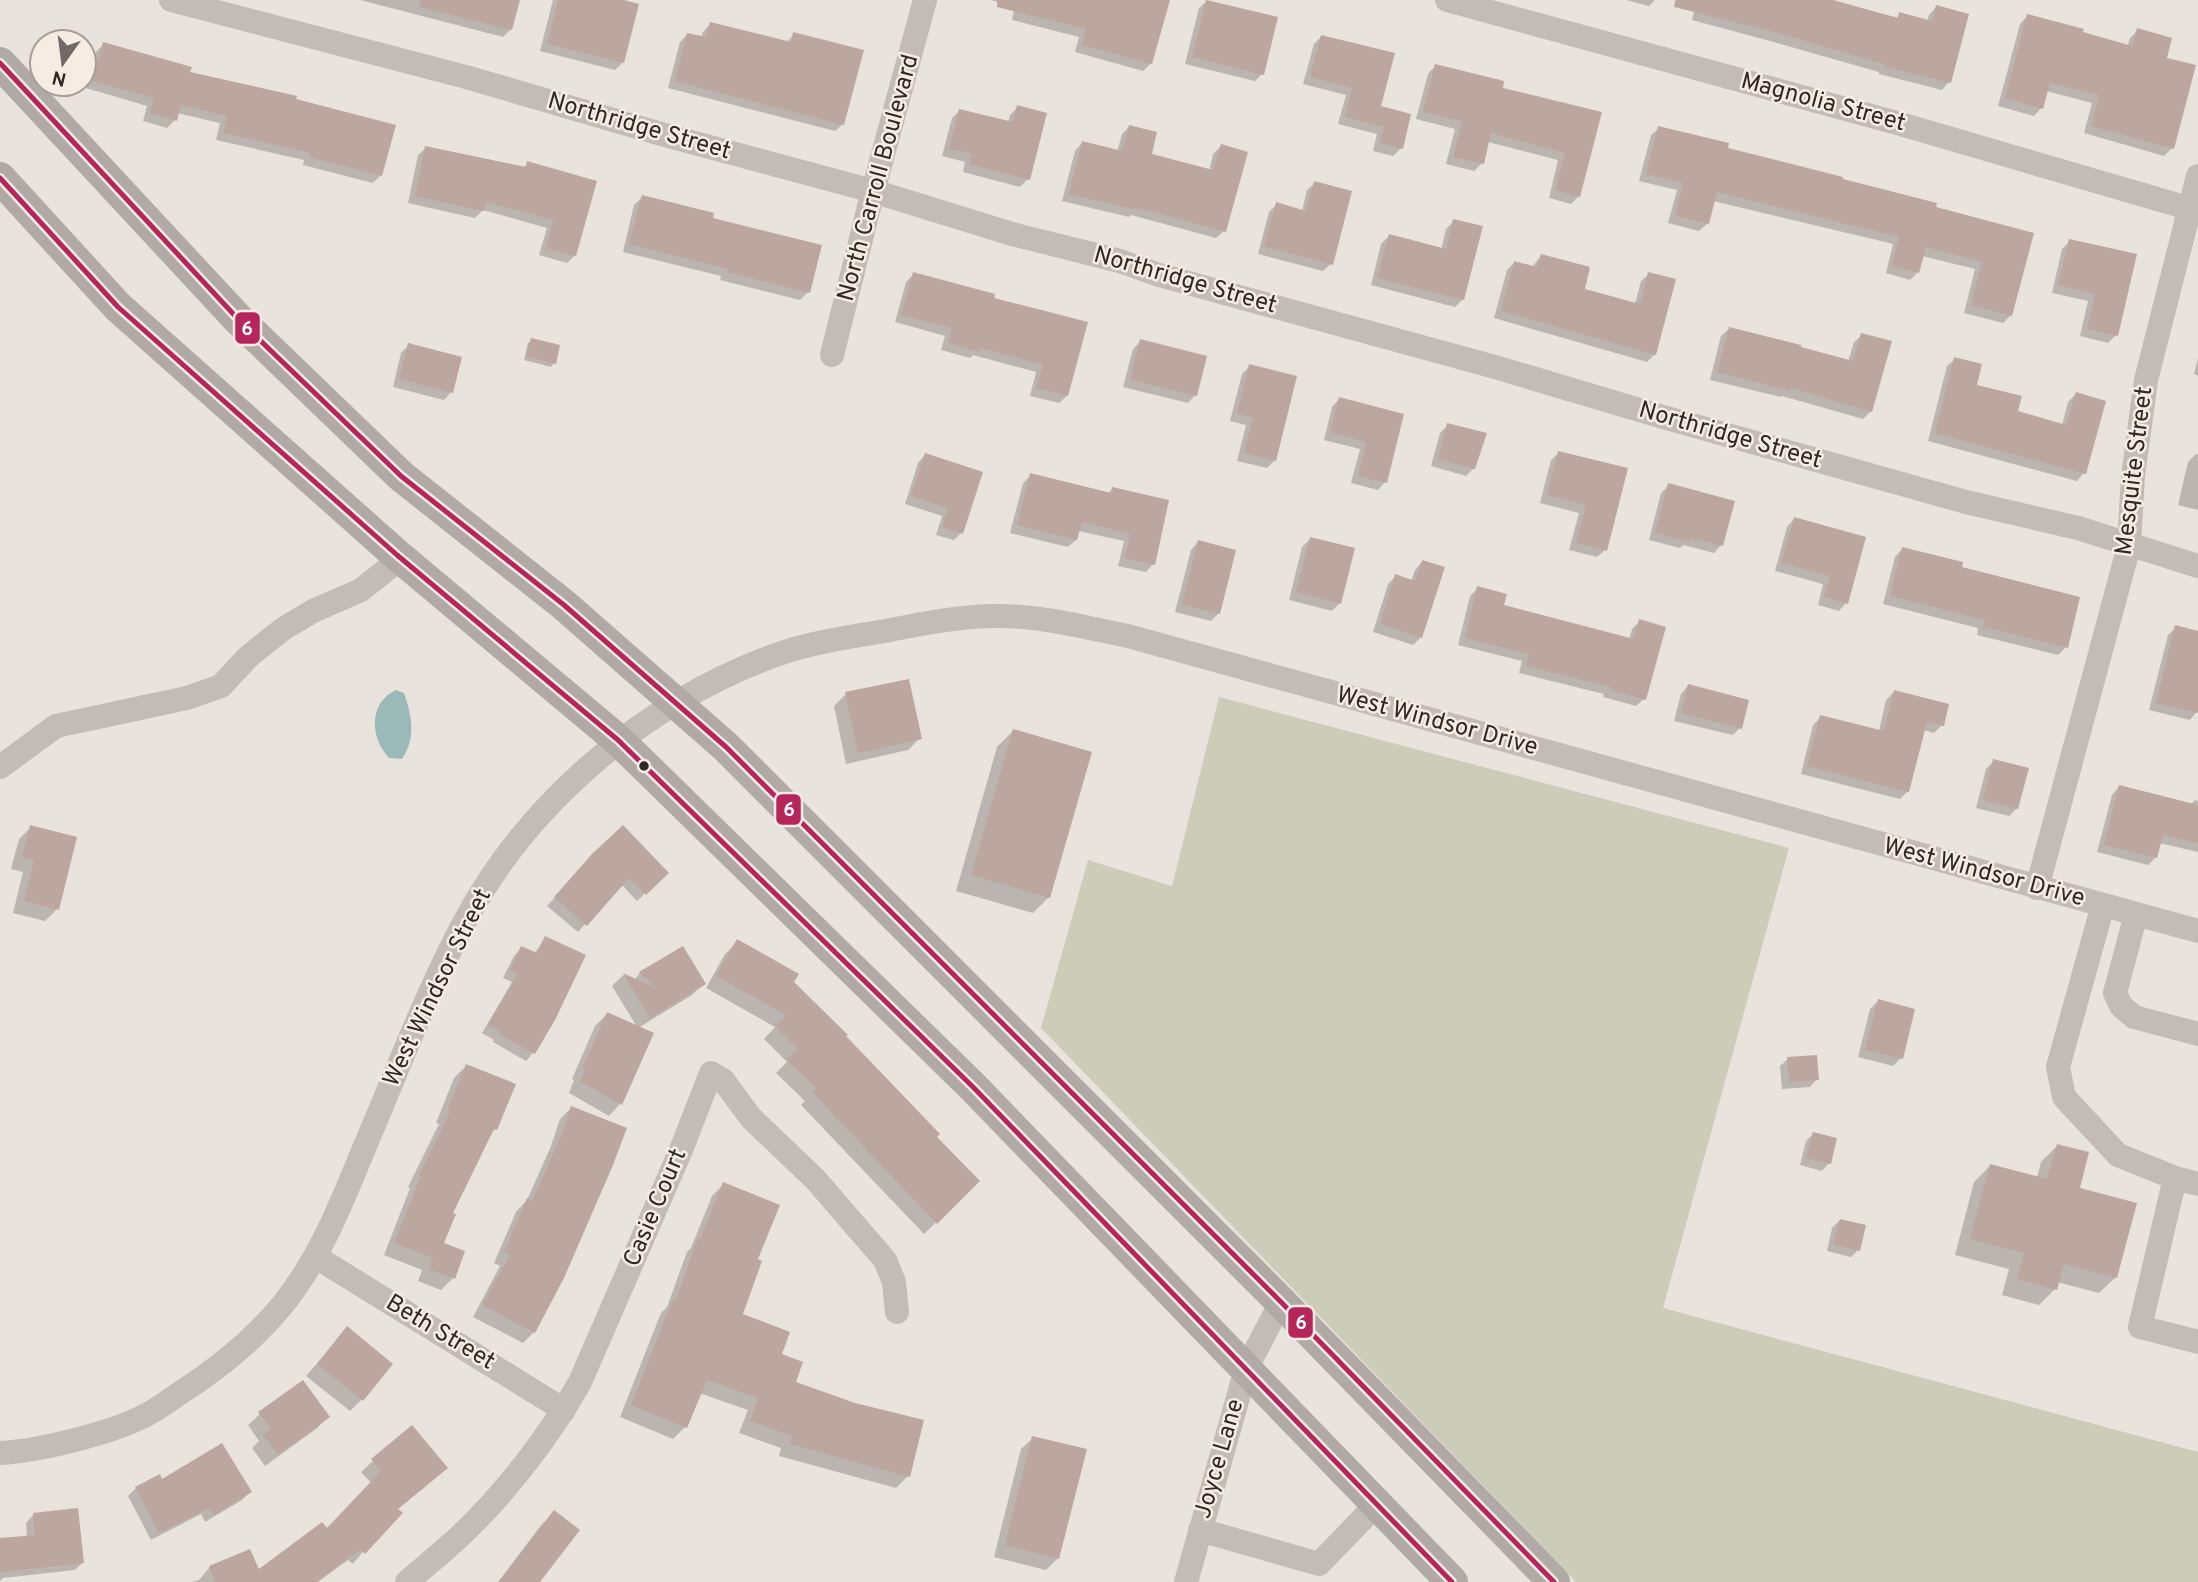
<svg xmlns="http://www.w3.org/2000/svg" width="2198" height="1582" font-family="Overpass,sans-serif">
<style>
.green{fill:#cbcdb8}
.water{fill:#9bbab7}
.shadow{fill:#0003}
.building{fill:#bba6a0}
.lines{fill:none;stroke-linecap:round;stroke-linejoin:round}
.minor{stroke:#c2bbb6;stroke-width:24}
.major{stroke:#b0a9a6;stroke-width:32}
.bus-1-casing{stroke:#f7ece3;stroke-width:10}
.bus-1{stroke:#b6265b;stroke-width:5}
.bus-dot{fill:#312826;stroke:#f7ece3;stroke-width:2.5}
.labels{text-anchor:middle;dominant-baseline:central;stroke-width:5;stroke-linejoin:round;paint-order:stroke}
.street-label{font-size:24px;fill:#312826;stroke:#f7ece3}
.line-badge{stroke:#f7ece3;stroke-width:2.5}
.badge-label{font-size:19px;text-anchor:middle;font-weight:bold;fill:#fff}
</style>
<rect width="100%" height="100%" fill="#e9e3dd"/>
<path class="green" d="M1219,697L1789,848L1663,1308L2198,1452V1582H1576L1041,1028L1088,860L1172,886Z"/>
<path class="water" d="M396,690L404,693C412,716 416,738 402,759L389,758C370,738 368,703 396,690Z"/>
<g class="shadow">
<path d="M360,0H518L511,29L503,37Z"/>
<path d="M553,0H617L623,62L615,70L540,51Z"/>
<path d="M990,0H1168L1151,63L1143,71L1075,52L1079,37L1012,20L1015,6Z"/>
<path d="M1626,0H1655L1649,6Z"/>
<path d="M1697,0H1826L1895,19L1900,14L1927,21L1929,15L1936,7L1949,82L1942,90L1879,74V72L1770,41L1692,20Z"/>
<path d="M1207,1L1262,74L1255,81L1185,64L1199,8Z"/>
<path d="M2027,16L2127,47L2130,38L2138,30L2165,59L2172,148L2164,156L2084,133L2092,103L2046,91L2041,108L2034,116L1998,106L2020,24Z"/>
<path d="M710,24L786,43L794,34L843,124L835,131L668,88L680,42L687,35L701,38L703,32Z"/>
<path d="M1322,36L1379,108L1401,148L1393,156L1373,151L1377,134L1338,124L1346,95L1303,84L1314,44Z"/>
<path d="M104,44L188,73L294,100L381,175L373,183L303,165L304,160L216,140L220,123L177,113L175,120L167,128L143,121L147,106L86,88L96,52Z"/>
<path d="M1435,66L1501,89L1600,114L1579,196L1571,204L1549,198L1558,160L1488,142L1482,163L1474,171L1446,164L1455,129L1416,119L1428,74Z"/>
<path d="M1018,107L1028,179L1020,187L963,172L965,162L942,156L952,118L960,110L1008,123L1010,115Z"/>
<path d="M1129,127L1150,155L1209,171L1213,154L1221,146L1224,231L1216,238L1131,215L1129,217L1062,201L1075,151L1082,143L1117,152L1122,134Z"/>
<path d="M1659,128L1726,149L2032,234L2011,315L2003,323L1964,313L1975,269L1922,256L1918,272L1910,280L1886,273L1893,244L1713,201L1707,224L1699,231L1668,223L1677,190L1639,181L1651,135Z"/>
<path d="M426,148L523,168L528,163L575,255L567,263L539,255L547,228L483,210L475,218L408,203L418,155Z"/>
<path d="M1315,183L1331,264L1323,271L1258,254L1269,212L1277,204L1302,211L1307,190Z"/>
<path d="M642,197L711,219L808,292L800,300L720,280L721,276L623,252L634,205Z"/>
<path d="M1454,221L1463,299L1455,307L1371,285L1381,244L1389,236L1441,250L1446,229Z"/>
<path d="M2070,241L2116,335L2108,343L2080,336L2088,301L2052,293L2062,249Z"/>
<path d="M1541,256L1583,290L1635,304L1641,281L1649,274L1655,354L1647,362L1494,318L1507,270L1515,262L1532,267Z"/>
<path d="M914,274L992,299L1067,396L1059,403L1030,396L1036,372L973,355L970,358L941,350L945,336L895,322L906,282Z"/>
<path d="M1729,329L1848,362L1854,342L1862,335L1871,411L1863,419L1782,396L1781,397L1710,380L1721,336Z"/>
<path d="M532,340L554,363L551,367L524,360L528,343Z"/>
<path d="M1141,341L1195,395L1188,403L1123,387L1133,349Z"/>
<path d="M409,345L451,392L444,400L393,387L401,353Z"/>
<path d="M2198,358V376L2194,374Z"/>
<path d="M1955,359L1975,386L2016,412L2062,425L2068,402L2076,394L2084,473L2077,481L1928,441L1947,366Z"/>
<path d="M1250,366L1295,378L1274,461L1267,468L1237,461L1246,425L1230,421L1242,374Z"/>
<path d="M1339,399L1402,415L1385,482L1378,490L1351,483L1360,449L1324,440L1332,407Z"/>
<path d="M1448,425L1474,468L1466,476L1431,466L1440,433Z"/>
<path d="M1559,453L1626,470L1605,550L1597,557L1569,550L1579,513L1540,503L1551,460Z"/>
<path d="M2196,454L2198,455V510L2178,505L2188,462Z"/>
<path d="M925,455L961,533L954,540L936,535L942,516L905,504L918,463Z"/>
<path d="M1031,475L1107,494L1113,489L1153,564L1146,572L1118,566L1124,541L1078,531L1076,540L1068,547L1010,533L1023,483Z"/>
<path d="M1669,485L1721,545L1714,553L1683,545L1680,548L1649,540L1661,493Z"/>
<path d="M1794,519L1864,538L1846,603L1839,611L1818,605L1823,584L1775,571L1787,527Z"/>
<path d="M1310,539L1340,603L1332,611L1289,600L1302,547Z"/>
<path d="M1198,542L1219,613L1211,621L1175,612L1191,550Z"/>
<path d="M1902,549L1960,568L2066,647L2058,655L1977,635L1978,628L1883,604L1895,557Z"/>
<path d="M1422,562L1421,637L1413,645L1373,632L1388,584L1396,576L1411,581L1415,570Z"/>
<path d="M1478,588L1502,607L1629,640L1632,629L1640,621L1644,699L1636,706L1603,697L1604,694L1519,673L1522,661L1458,645L1470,596Z"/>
<path d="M2176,627L2198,633V710L2190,720L2149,710L2168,635Z"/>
<path d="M1688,686L1740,728L1733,735L1674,721L1681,694Z"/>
<path d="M1894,692L1942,725L1934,733L1923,730L1908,791L1900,799L1801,774L1813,725L1821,717L1879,731L1886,700Z"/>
<path d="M846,694L920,738L908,750L846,764L834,706Z"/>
<path d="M1013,731L1049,897L1033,913L956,891L997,747Z"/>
<path d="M1994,761L2017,808L2009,816L1976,808L1986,769Z"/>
<path d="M2119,787L2190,805L2195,800L2198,801V852L2159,843L2156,857L2148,865L2097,852L2112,795Z"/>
<path d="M31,827L57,909L45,921L13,913L23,872L11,869L19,839Z"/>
<path d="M585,864L666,873L637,901L621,884L578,932L547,906Z"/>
<path d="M545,938L553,1020L533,1053L526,1061L493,1042L494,1040L482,1033L512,982L503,978L514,956L522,948L534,954Z"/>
<path d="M737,942L792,983L978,1181L924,1234L801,1105L805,1101L776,1073L787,1062L764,1039L775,1027L706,988L725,954Z"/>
<path d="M640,973L704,983L692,995L638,1028L620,1104L609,1116L569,1093L574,1080L572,1079L595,1026L607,1014L637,1027L612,986L623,975L634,980Z"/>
<path d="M1878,1001L1901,1058L1893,1066L1858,1057L1870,1009Z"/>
<path d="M1788,1059L1817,1079L1810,1087L1782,1089L1780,1066Z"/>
<path d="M466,1066L495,1129L490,1135L451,1214L442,1244L453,1278L441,1290L418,1281L422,1270L384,1255L410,1188L408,1187L439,1124L436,1123L454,1078Z"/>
<path d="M571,1108L534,1332L523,1343L473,1317L500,1266L494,1263L516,1212L527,1200L551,1146L560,1119Z"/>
<path d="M1813,1134L1829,1163L1822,1171L1800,1165L1806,1141Z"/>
<path d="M2057,1146L2116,1277L2099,1293L2057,1282L2055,1289L2039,1305L2002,1295L2009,1269L1955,1255L1974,1182L1990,1166L2037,1178L2041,1162Z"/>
<path d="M724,1184L756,1260L740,1316L780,1355L794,1384L908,1476L896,1488L779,1456L781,1448L739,1433L748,1410L699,1393L685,1427L673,1439L620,1417L661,1313L667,1307L687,1252L691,1248L712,1196Z"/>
<path d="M1840,1220L1858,1250L1851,1257L1827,1251L1832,1228Z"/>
<path d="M347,1329L362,1399L350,1411L306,1376Z"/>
<path d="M260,1414L328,1417L316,1429L265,1466L252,1448L259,1441L248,1425Z"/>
<path d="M1033,1438L1058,1558L1046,1570L994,1557L1021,1449Z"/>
<path d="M373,1461L446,1468L397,1510L353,1564L348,1560L318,1582H192L199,1580L210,1567L258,1571L326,1530L371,1483L361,1472Z"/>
<path d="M159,1477L162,1481L250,1492L242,1500L205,1522L201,1514L151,1540L128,1496L136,1488Z"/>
<path d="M554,1513L538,1582H498L542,1524Z"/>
<path d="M33,1515L82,1563L75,1570L3,1578L0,1581V1540L27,1538L26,1523Z"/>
</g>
<g class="building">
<path d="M420,0H520L512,30L420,7Z"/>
<path d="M558,0H624L639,4L624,63L547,44Z"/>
<path d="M997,0H1170L1152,64L1082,45L1086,29L997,7Z"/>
<path d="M1206,0L1278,17L1264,75L1192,57Z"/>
<path d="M1675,0H1833L1898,18L1899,12L1932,21L1936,5L1969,14L1951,83L1885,67L1886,65L1779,33L1674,7Z"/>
<path d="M2027,14L2084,29L2083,32L2132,46L2137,28L2172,38L2167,58L2196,65L2174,149L2091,126L2099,95L2050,83L2043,109L2005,98Z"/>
<path d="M710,22L791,42L793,32L864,50L844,125L675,81L687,33L706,37Z"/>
<path d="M1321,35L1395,53L1381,106L1411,114L1403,149L1380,143L1384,127L1345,117L1352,88L1310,77Z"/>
<path d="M103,42L192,67L190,72L297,96L296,99L396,125L382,176L309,157L311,153L223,133L227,116L181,105L177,121L150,113L154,98L92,81Z"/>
<path d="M1435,64L1504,81L1503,88L1602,112L1580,197L1555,190L1565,153L1491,133L1484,164L1453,157L1462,121L1423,112Z"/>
<path d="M1017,105L1047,113L1030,180L969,164L972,154L949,149L959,109L1013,122Z"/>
<path d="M1129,125L1157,132L1152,154L1213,170L1221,144L1248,152L1226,232L1139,208L1138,210L1069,194L1082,141L1122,151Z"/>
<path d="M1658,126L1729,143L1728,148L1843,177V179L1937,203L1936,207L2034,233L2012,316L1971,305L1982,262L1926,247L1919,273L1892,266L1899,237L1717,192L1709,224L1675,216L1683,183L1646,174Z"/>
<path d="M425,146L526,167L527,161L597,181L576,256L546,248L553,220L486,202L484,211L415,196Z"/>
<path d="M1314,181L1352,191L1333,265L1264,246L1276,202L1306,211Z"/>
<path d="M642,195L714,213L713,218L822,245L810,293L727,272L728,269L629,244Z"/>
<path d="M1453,219L1483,226L1464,300L1377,278L1389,234L1446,249Z"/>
<path d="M2069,239L2137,254L2118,336L2087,329L2095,294L2058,285Z"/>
<path d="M1541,254L1590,267L1585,289L1640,304L1648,272L1676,279L1656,355L1501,311L1514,261L1537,267Z"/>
<path d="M913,272L995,294L994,298L1088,322L1068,396L1036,388L1043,365L981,348L980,352L948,343L952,328L901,315Z"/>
<path d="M1729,327L1801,345V347L1853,361L1861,333L1892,341L1872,412L1791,388L1790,391L1717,372Z"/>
<path d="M531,338L560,345L556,364L526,357Z"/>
<path d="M1140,339L1207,356L1197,396L1130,380Z"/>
<path d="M408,343L462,357L453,393L399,379Z"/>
<path d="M1954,357L1982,364L1977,385L2022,396L2018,411L2066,425L2076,392L2106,401L2086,474L1935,433Z"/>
<path d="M1249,364L1297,376L1276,461L1244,453L1253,418L1237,413Z"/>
<path d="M1339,397L1404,414L1387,483L1358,476L1366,442L1330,432Z"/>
<path d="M1447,423L1487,433L1475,469L1438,459Z"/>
<path d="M1558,451L1628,468L1607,551L1576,543L1586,505L1547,495Z"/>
<path d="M925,453L983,472L963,534L942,527L948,508L911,496Z"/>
<path d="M1030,473L1111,493L1112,487L1169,500L1155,565L1125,558L1130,534L1082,522L1077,540L1017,525Z"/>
<path d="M1668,483L1735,501L1723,546L1690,538L1689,542L1655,533Z"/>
<path d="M1794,517L1866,537L1848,604L1824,597L1830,576L1781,563Z"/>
<path d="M1310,537L1355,548L1341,604L1296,592Z"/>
<path d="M1198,540L1236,550L1220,614L1182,605Z"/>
<path d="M1902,547L1963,562L1962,567L2080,597L2068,648L1983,627L1985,620L1890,596Z"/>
<path d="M1422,560L1445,567L1422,638L1380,624L1395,574L1415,581Z"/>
<path d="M1477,586L1507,594L1504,605L1634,639L1639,619L1666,627L1646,700L1610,690L1611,687L1526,666L1529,654L1465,638Z"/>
<path d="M2175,625L2198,631V713L2156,703Z"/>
<path d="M909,679L922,739L858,753L845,692Z"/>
<path d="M1688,684L1749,700L1742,729L1681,713Z"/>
<path d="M1894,690L1949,704L1944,726L1927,722L1909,792L1807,766L1820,715L1884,731Z"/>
<path d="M1013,729L1092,752L1050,898L971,875Z"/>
<path d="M1993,759L2029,768L2018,809L1983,800Z"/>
<path d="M2119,785L2198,805V843L2163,835L2157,858L2104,845Z"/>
<path d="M30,825L77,837L59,910L24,901L34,860L22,857Z"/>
<path d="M623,825L669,873L646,895L629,878L587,926L554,897L592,854Z"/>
<path d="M545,936L586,955L555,1020L535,1054L499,1034L501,1031L488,1025L518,974L510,970L521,946L537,953Z"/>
<path d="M737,939L799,974L794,982L848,1035L846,1036L940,1134L937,1137L980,1181L937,1224L812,1092L816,1088L787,1060L798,1049L775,1026L786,1015L716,976Z"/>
<path d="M683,946L706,984L650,1018L623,973L657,989L639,972Z"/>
<path d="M1878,999L1915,1009L1903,1059L1865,1050Z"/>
<path d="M607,1012L654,1033L622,1105L580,1081L585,1068L583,1067Z"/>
<path d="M1817,1055L1819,1080L1789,1082L1787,1057Z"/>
<path d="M466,1064L516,1084L497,1130L494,1129L453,1213L456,1214L444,1243L465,1251L455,1279L429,1269L433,1258L394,1243L421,1176L419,1175L450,1112L447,1111Z"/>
<path d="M571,1106L627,1128L613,1165L564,1278L535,1333L482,1305L510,1255L504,1252L527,1198L532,1201L562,1134Z"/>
<path d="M1813,1132L1837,1138L1831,1164L1806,1158Z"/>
<path d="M2057,1144L2089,1152L2080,1188L2137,1203L2117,1278L2064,1264L2057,1290L2017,1279L2024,1253L1970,1239L1990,1164L2047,1179Z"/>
<path d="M723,1182L780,1205L758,1259L762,1261L743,1314L790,1332L782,1354L803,1362L796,1382L855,1403L924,1420L910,1477L790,1444L792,1436L750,1421L758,1398L707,1380L687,1428L631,1405L673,1299L676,1300L698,1238L700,1239Z"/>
<path d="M1840,1219L1866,1225L1860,1251L1833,1244Z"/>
<path d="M347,1326L393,1364L363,1401L317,1364Z"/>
<path d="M303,1380L330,1417L278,1455L263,1435L271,1429L258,1412Z"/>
<path d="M412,1425L448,1468L398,1509L403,1513L365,1554L361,1549L316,1582H215L209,1566L250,1549L259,1569L322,1522L327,1528L381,1471L371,1459Z"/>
<path d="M1032,1436L1087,1449L1059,1559L1005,1545Z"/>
<path d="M222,1443L252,1492L214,1515L209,1508L159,1533L135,1487L160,1474L162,1479Z"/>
<path d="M78,1508L84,1563L0,1572V1538L35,1535L33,1513Z"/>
<path d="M554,1510L580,1530L540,1582H499Z"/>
</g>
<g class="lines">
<g class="minor">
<path d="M171,0L466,77L661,134L873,191L1012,234L1120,261L1159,275L1495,367L1663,417L1966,502L2078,528L2198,566"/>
<path d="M1447,0L1897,123L2198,211"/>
<path d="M832,355L873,191L925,0"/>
<path d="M0,767L56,726L187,698L221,686L248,657L283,629L313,611L361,590L401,558"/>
<path d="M2037,888L2129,546L2133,476L2146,380L2198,176"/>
<path d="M2103,905L2058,1067L2064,1097L2118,1155L2175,1178L2198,1184"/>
<path d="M2136,914L2115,993L2121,1006L2134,1017L2198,1034"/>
<path d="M2175,1178L2140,1327L2198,1342"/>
<path d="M316,1257L564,1410"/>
<path d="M0,1453C39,1451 113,1433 148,1414C159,1408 170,1400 180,1393C219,1368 255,1339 284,1303C322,1255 342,1201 365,1146C397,1071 426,994 465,921C529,801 646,703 773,656C809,643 848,637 885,631C920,624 956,617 992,616C1038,615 1084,627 1128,636L2198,931"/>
<path d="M1200,1530L1319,1564L1377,1504"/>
<path d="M407,1582C424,1567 443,1552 460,1536C505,1494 550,1435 580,1382L681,1150L711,1073L723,1080L751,1118L815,1179L885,1260L894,1282L897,1312"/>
<path d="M1186,1582L1246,1369L1281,1302"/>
</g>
<g class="major">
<path d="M0,63L238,319L401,476L564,605L726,747L1281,1302L1554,1582"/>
<path d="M0,178L118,307L397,555L618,740L654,775L973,1087L1452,1582"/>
</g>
<defs>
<g id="bus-1">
<path d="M0,63L238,319L401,476L564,605L726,747L1281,1302L1554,1582"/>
<path d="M0,178L118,307L397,555L618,740L973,1087L1452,1582"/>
</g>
</defs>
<use href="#bus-1" class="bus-1-casing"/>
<use href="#bus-1" class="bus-1"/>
</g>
<circle class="bus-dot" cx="644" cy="766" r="6"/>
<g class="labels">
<g class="street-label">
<text transform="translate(1823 103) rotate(15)">Magnolia Street</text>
<text transform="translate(639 127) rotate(16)">Northridge Street</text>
<text transform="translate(879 178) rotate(-75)">North Carroll Boulevard</text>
<text transform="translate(1185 281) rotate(16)">Northridge Street</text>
<text transform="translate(1730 436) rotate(16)">Northridge Street</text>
<text transform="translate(2135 471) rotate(-83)">Mesquite Street</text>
<text transform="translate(1437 722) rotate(15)">West Windsor Drive</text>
<text transform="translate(1984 873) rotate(15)">West Windsor Drive</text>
<text transform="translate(438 988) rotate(-64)">West Windsor Street</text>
<text transform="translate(656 1208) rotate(-67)">Casie Court</text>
<text transform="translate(440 1333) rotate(31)">Beth Street</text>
<text transform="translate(1220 1459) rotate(-74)">Joyce Lane</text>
</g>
</g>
<g class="line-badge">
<rect x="234" y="311" width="27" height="34" rx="7" fill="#b6265b"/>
<rect x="775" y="793" width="27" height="33" rx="7" fill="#b6265b"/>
<rect x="1287" y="1306" width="27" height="33" rx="7" fill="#b6265b"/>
</g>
<g class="badge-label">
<text x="247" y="335">6</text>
<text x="789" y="816">6</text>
<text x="1301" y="1329">6</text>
</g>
<g transform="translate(63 63) rotate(194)"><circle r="33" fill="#f7ece3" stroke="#a89e97" stroke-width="2"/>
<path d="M0-5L12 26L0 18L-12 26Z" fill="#716966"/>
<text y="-10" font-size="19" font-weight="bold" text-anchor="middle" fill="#312826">N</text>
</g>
</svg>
